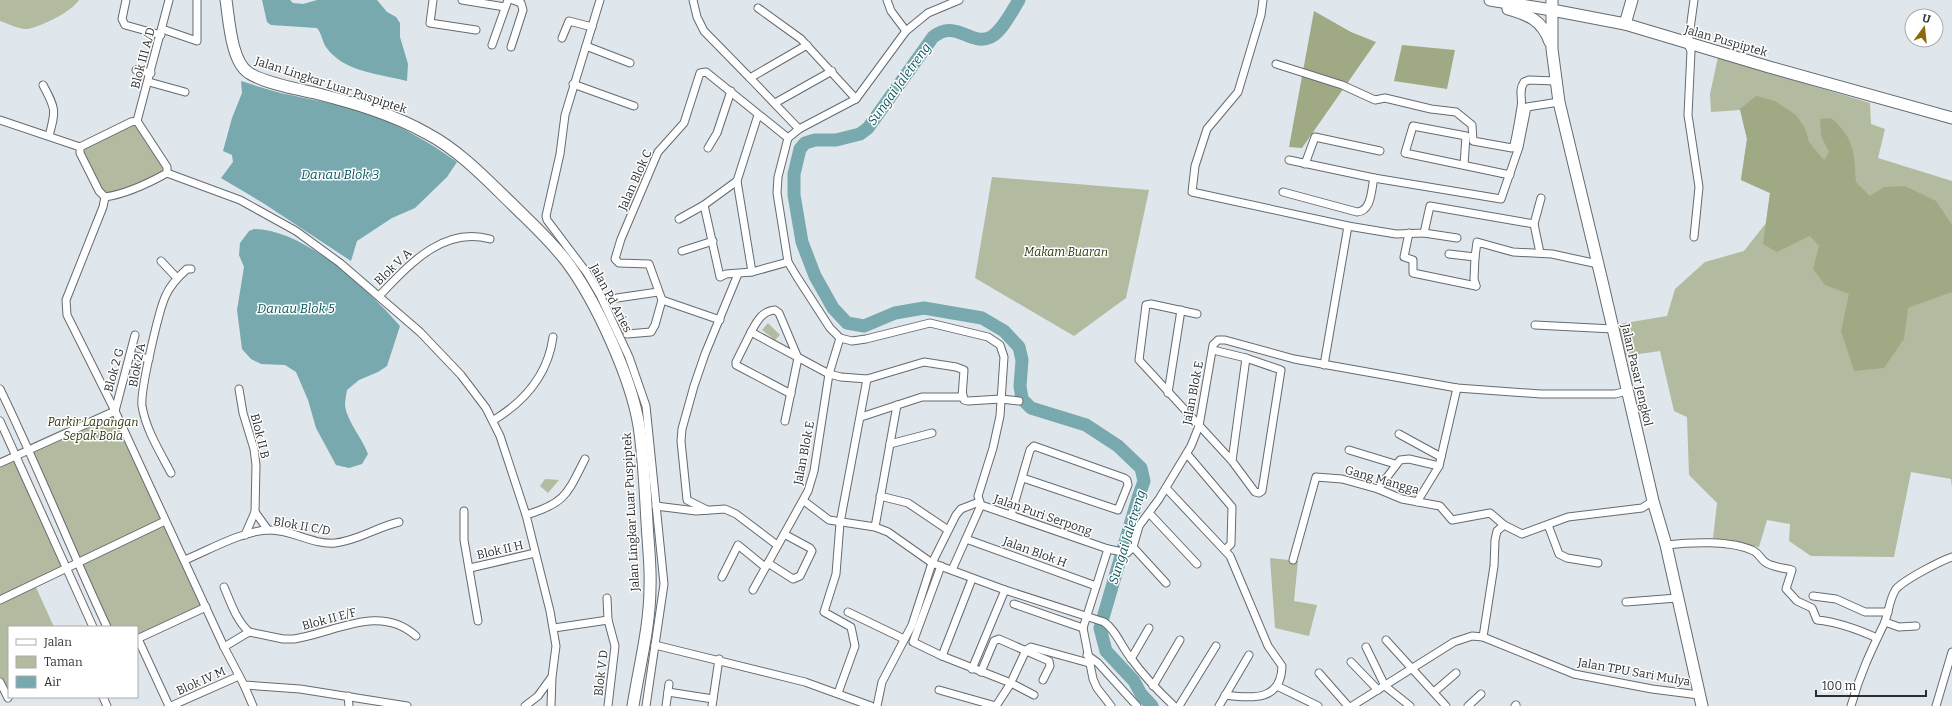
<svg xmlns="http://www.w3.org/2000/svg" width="1952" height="706" font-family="Bitter,serif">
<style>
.green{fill:#b2bb9f}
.forest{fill:#9faa84}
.water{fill:#77a9ae}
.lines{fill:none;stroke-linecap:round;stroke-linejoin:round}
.river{stroke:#77a9ae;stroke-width:13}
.street-casing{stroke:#656b70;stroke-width:9}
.primary-casing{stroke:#656b70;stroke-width:13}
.street{stroke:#fff;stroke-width:7}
.primary{stroke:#fff;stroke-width:11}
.labels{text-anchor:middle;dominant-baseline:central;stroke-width:3;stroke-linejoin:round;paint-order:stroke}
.street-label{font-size:12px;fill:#2c2f31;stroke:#fff}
.park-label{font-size:12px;font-style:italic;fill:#2e380b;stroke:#fff}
.water-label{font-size:13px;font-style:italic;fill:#0a555b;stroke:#fff}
</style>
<rect width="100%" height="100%" fill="#dfe6ec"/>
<g class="green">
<path d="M0,0H79C71,12 41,27 27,29C20,30 7,23 0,21Z"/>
<path d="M1718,57L1870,103L1871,124L1885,129L1878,158L1952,181V488L1951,479L1911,472L1894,557L1811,556L1789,541L1790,524L1767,520L1759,547L1713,538L1717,503L1689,475L1687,417L1674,411L1660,351L1625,356L1619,324L1667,316L1675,289L1705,262L1744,251L1766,223L1770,193L1741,180L1747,139L1740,110L1711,112L1710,94Z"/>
<path d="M137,121L167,173L105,197L80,153L86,144Z"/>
<path d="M992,177L1149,190L1126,298L1074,336L975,278Z"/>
<path d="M768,323L780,335L775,340L762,330Z"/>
<path d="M112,407L202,606L137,635V627H110L26,446Z"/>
<path d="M14,460L64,570L34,583L54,627H9V697L0,682V466Z"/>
<path d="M545,479L559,480L548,493L540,486Z"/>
<path d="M1270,558L1298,561L1294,601L1317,605L1309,636L1275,628Z"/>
</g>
<g class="forest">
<path d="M1314,11L1351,32L1376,42L1302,148L1289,147Z"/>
<path d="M1402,45L1455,50L1447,89L1394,81Z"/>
<path d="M1756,96L1775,101L1796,115L1805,128L1809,142L1824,160L1829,152L1821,136L1820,119L1831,118C1855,139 1854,152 1856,182L1870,196L1884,187L1905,186L1936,201L1952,225V292L1908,308L1904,339L1884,368L1854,371L1841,331L1849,294L1825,285L1813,269L1819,246L1810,236L1777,252L1763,244L1770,193L1741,180L1747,139L1740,109Z"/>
</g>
<g class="water">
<path d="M262,0H290L293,3L303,4L317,0H377L387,12L396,17L400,23V37L408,64L407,81C380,74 343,72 326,47C322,41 322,34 317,28L271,25L267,22Z"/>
<path d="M241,81C257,86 274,92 291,95C317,101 343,105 368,114C400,125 429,142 457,162L447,177L415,208L392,218L357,241L351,261L263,203L221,178L233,162L232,155L223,151L232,118L242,93Z"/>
<path d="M254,229C304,229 369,290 400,326L387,366L378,372L359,380L347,390C346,395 345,401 345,406C347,421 362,438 368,454L362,464L349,468L336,465L316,428L308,400L296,372L285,365L261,364L251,359L242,349L237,310L244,267L239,255L240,243L249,231Z"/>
</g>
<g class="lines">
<path class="river" d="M1019,0C1012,11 1003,30 991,37C970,47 956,18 933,37L868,128L860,134L836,140H815L805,143L800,149L794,174V195L802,242L815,276L833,308L847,323L864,326L895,313L924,308L982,318L1004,331L1019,347L1022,360L1020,386L1022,399L1031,408L1086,425L1118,446L1141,468L1144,481L1138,498L1100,628L1106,651L1134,681L1141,694L1152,706"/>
<defs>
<g id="street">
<path d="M126,0L122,19L125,25L161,35"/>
<path d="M433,0L430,23L476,30"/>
<path d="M462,0L505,7"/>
<path d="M600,0L565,115L560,154L546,216L547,220L587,273L600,295L629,357L646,406L664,584L646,706"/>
<path d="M693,0L697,17L704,31L750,78"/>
<path d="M887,0L891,11L906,31"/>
<path d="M959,0L928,13L906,31L856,99L799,129L788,138L778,177L777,193L788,262L797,277L830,328L840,338L852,341L866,339L930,323L988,337L1000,345L1004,357L1000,416L993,448L978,496L981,505L1108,549L1127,553L1133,547L1139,526L1159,499L1191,446L1199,426L1213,345L1218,340H1225L1294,359L1457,388L1541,394H1615L1627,391"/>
<path d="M1263,0L1261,15L1238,92L1207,129L1195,166L1192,192L1348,226L1396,234L1424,233L1430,206L1534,224L1541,198"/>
<path d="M1694,0L1688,44L1691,51L1688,115L1699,187L1694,237"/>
<path d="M758,8L801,39L856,99"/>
<path d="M162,29L197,41V0"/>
<path d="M562,38L569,21L592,27"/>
<path d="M492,45L508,0"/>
<path d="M586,46L630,63"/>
<path d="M511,47L523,10L521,3L513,0"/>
<path d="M1276,64L1342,85L1375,100L1385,98L1431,109L1456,112L1472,125L1473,141L1512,148L1514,145C1517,132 1519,120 1521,107C1523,98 1518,91 1524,82L1529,80L1555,81"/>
<path d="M136,70L151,73"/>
<path d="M149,82L185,92"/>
<path d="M573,84L634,106"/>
<path d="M43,85C56,109 56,110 49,136"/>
<path d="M775,103L832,71"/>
<path d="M0,120L80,147"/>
<path d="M137,121L169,0"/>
<path d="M799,129L750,78L807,45"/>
<path d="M708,148L717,133L731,91"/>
<path d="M1289,160L1374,178"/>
<path d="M1305,164L1315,137L1380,151"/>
<path d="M1464,165L1466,136L1413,126L1405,153L1510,175"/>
<path d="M167,173L240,200L296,231L340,263L420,332L461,375L486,408L500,436L526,515L550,611L556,646L552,677L551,706"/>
<path d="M737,181L752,272"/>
<path d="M1283,192L1357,212C1372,211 1371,190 1374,178L1501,199L1519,147L1527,107L1559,102"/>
<path d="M105,197L103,207L66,300L67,315L115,411"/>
<path d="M105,197C126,194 149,183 167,173V167L137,121"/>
<path d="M105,197L99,191L80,153V147L131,122L137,121"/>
<path d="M704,205L720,277L726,274L752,272L788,262"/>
<path d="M679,219L704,205L737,181L758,115"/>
<path d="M1534,224L1540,253"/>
<path d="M1409,233L1404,257L1413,260V273L1476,286"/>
<path d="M1424,233L1457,238"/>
<path d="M682,251L713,241"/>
<path d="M1449,254L1475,257L1477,242L1513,252L1552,254L1598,264"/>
<path d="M1475,257L1474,279L1476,286"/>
<path d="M161,261L177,278"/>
<path d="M380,295C409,265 443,226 490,239"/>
<path d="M617,298L658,292"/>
<path d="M662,300L720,320"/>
<path d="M1197,314L1151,304L1146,305L1139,360L1232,461L1255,492L1259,493L1262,491L1281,370L1246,358L1232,461"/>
<path d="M1535,325L1613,329"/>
<path d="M751,332L736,362V365L791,394"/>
<path d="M627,334L651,332L655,325L662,300L649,264L619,263L615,259L621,239L658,152L684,123L700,73L706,72L788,138"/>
<path d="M1213,350L1246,358"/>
<path d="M130,355L149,359"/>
<path d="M1324,365L1348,226"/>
<path d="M0,389C38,467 70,548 107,627"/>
<path d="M239,389L243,413L254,449L256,465L255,512L245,535"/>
<path d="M1168,393L1181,310"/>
<path d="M963,395L964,400L968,401L1001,399L1019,401"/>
<path d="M115,411L135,335"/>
<path d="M494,420C525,401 548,374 553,337"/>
<path d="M0,421L93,627"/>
<path d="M785,421L798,358L779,313L775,310C762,311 757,321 751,332L829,374L841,377L867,379L924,362L956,367L964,370L962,397H922L861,417"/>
<path d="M1399,434L1441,457"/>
<path d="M890,444L932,433"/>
<path d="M1349,450L1395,464"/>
<path d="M1187,454L1232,507L1231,544L1225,550"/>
<path d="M0,463L115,411L224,647L244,685L300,689L407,706"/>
<path d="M171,473C160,452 146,430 142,406C140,391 159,309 166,295C171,284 179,276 187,269H191"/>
<path d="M1166,488L1230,556L1268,646L1282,666C1281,702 1252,698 1225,695"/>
<path d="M1378,489L1400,460L1409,459L1439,466"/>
<path d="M880,496L908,503L948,530"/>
<path d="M804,501L829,520L875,527L888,532L932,563L1005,590L1104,622C1116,630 1121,646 1130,657C1143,675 1158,691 1174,706"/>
<path d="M1417,502L1439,466L1457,388"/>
<path d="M656,506L696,511L725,509L736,514L777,545"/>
<path d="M707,510L687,500L681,441L682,429L694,386L705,354L738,274"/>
<path d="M464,511V540L478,621"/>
<path d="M255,512L268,530"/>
<path d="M1150,514L1197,564"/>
<path d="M526,515C566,503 567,494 585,459"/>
<path d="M1011,515L1030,450L1034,446L1124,478L1127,480L1128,485L1118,510L1023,478"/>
<path d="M1548,525L1559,554L1567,558L1598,563"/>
<path d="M875,527L897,405"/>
<path d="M966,539L1096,586"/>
<path d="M1666,545C1691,542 1731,540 1754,551C1759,554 1761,559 1765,562C1771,567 1784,568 1792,570L1786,589L1797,601L1812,608L1817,620C1838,622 1857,629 1877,638"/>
<path d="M1133,547L1166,583"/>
<path d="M1108,549L1083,628L1093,679L1097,688L1111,706"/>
<path d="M185,560C209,550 242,531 268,530C291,529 312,545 335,543C357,541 377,527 399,522"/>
<path d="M1293,560L1316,477L1342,479L1378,489L1402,499L1440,506L1452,520L1490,513L1504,525L1522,534L1568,517L1642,508L1653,501"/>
<path d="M768,563L793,579L800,576L812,551L810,548L784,534"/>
<path d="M941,566L913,642L942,656L1011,683L1034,695"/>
<path d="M470,568L535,553"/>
<path d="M952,570L981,505"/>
<path d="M722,577L738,545L765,567"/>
<path d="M224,587C231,603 236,620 249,632"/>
<path d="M753,590L808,491L814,471L829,374L840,338"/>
<path d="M1813,596L1836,599L1865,612H1888"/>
<path d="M607,598L608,620L615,646L608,706"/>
<path d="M0,600L165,521"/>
<path d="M1626,602L1677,598"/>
<path d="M1014,604L1083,628"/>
<path d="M848,612L904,639"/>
<path d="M1885,622L1899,627L1916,626"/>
<path d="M554,628L608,620"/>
<path d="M1483,637L1494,566L1495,540L1497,531L1504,525"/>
<path d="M137,639L206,607"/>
<path d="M138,639L169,706"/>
<path d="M1386,640L1446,706"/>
<path d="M655,645L805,682L871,706"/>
<path d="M224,647L249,632L283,639H294C335,633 379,603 416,636"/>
<path d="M1366,647L1385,686L1410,706"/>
<path d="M1087,655L1098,663L1137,706"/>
<path d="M942,656L972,579"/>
<path d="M1131,659L1149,628"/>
<path d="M1351,662L1378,690"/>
<path d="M972,669L1005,590"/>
<path d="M981,672L994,641L999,639L1049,661L1050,666L1043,680"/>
<path d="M1319,673L1348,706"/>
<path d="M1013,678L1026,650L1031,647L1089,663"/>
<path d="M0,682L8,698"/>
<path d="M244,685L253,706"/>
<path d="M1153,686L1180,640"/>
<path d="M1277,686L1318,706"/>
<path d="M939,690L996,706"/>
<path d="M668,692L713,699"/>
<path d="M1434,692L1456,673"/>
<path d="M838,693L855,646L851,627L824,612L836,574L840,523L867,379"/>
<path d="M348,696L349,706"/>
<path d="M103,697L107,706"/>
<path d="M171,706L239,676"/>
<path d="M525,706L538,696L551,678"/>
<path d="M666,706L669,684"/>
<path d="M712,706L719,659"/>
<path d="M877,706L882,682L912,625L932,563L956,515L961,509L979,502"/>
<path d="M996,706L1011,683"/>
<path d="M1179,706L1216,646"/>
<path d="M1219,706L1249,655"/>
<path d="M1352,706L1454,642L1472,636L1483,637L1574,674L1652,689L1699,695"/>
<path d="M1468,706L1481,694"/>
<path d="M1515,706L1516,705"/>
<path d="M1851,706C1860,674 1870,653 1884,624C1889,613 1889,599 1896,589C1904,580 1940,561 1952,557"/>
<path d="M1936,706L1952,652"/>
</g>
<g id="primary">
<path d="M226,0C229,19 231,62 249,73C264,83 297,89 315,93C354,103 393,114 428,134C460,151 486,179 513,205C531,223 551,241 567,262C596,301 631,377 639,426C644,458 645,490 647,522C648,544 651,566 650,587C650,627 639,667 633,706"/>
<path d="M1490,0L1552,10L1625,24L1769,67L1952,118"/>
<path d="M1552,0V49L1559,102L1602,281L1653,501L1666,545L1702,706"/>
<path d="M1508,9C1529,15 1542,20 1550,42"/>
<path d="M1625,24L1632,0"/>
</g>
</defs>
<use href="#street" class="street-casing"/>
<use href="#primary" class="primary-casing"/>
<use href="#street" class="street"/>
<use href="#primary" class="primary"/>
</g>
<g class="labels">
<g class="street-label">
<text transform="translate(1726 41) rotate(16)">Jalan Puspiptek</text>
<text transform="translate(143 58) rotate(-75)">Blok III A/D</text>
<text transform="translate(331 85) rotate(18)">Jalan Lingkar Luar Puspiptek</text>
<text transform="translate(635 180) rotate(-66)">Jalan Blok C</text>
<text transform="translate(393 267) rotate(-44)">Blok V A</text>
<text transform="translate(611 298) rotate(62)">Jalan Pd Aries</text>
<text transform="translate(137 365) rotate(-79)">Blok 2 A</text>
<text transform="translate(114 370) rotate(-75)">Blok 2 G</text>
<text transform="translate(1637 375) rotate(77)">Jalan Pasar Jengkol</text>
<text transform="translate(1193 393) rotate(-79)">Jalan Blok E</text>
<text transform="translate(260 436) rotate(76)">Blok II B</text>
<text transform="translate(804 453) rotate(-79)">Jalan Blok E</text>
<text transform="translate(1382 480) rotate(16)">Gang Mangga</text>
<text transform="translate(631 512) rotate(-93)">Jalan Lingkar Luar Puspiptek</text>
<text transform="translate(1043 515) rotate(19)">Jalan Puri Serpong</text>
<text transform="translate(302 526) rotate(10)">Blok II C/D</text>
<text transform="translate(500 550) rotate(-13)">Blok II H</text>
<text transform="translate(1035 552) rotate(20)">Jalan Blok H</text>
<text transform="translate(329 619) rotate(-15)">Blok II E/F</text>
<text transform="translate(1634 672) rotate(10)">Jalan TPU Sari Mulya</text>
<text transform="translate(601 673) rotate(-83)">Blok V D</text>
<text transform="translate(201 681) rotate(-24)">Blok IV M</text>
</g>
<g class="park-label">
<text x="1066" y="252">Makam Buaran</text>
<text x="93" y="422">Parkir Lapangan<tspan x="93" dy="14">Sepak Bola</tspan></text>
</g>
<g class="water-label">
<text transform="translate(899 84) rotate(-54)">Sungai Jaletreng</text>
<text x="340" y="174">Danau Blok 3</text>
<text x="296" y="308">Danau Blok 5</text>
<text transform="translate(1127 537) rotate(-73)">Sungai Jaletreng</text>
</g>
</g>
<rect x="8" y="626" width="130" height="72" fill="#ffffff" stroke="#abacad"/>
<rect x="16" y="639" width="20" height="6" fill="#ffffff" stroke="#abacad"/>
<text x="44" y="646" font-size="12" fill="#2c2f31">Jalan</text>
<rect x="16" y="656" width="20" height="12" fill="#b2bb9f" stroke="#abacad"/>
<text x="44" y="666" font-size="12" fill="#2c2f31">Taman</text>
<rect x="16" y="676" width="20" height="12" fill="#77a9ae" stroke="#abacad"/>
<text x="44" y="686" font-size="12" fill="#2c2f31">Air</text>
<g transform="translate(1924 28) rotate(15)"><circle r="19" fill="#ffffff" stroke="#abacad"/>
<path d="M0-3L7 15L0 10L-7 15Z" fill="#8c690a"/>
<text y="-6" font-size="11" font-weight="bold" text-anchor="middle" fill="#2c2f31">U</text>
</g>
<path d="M1816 690v6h110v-6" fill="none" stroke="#2c2f31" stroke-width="2"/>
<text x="1822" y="690" font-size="12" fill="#2c2f31" stroke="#ffffff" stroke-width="3" paint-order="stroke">100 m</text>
</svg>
